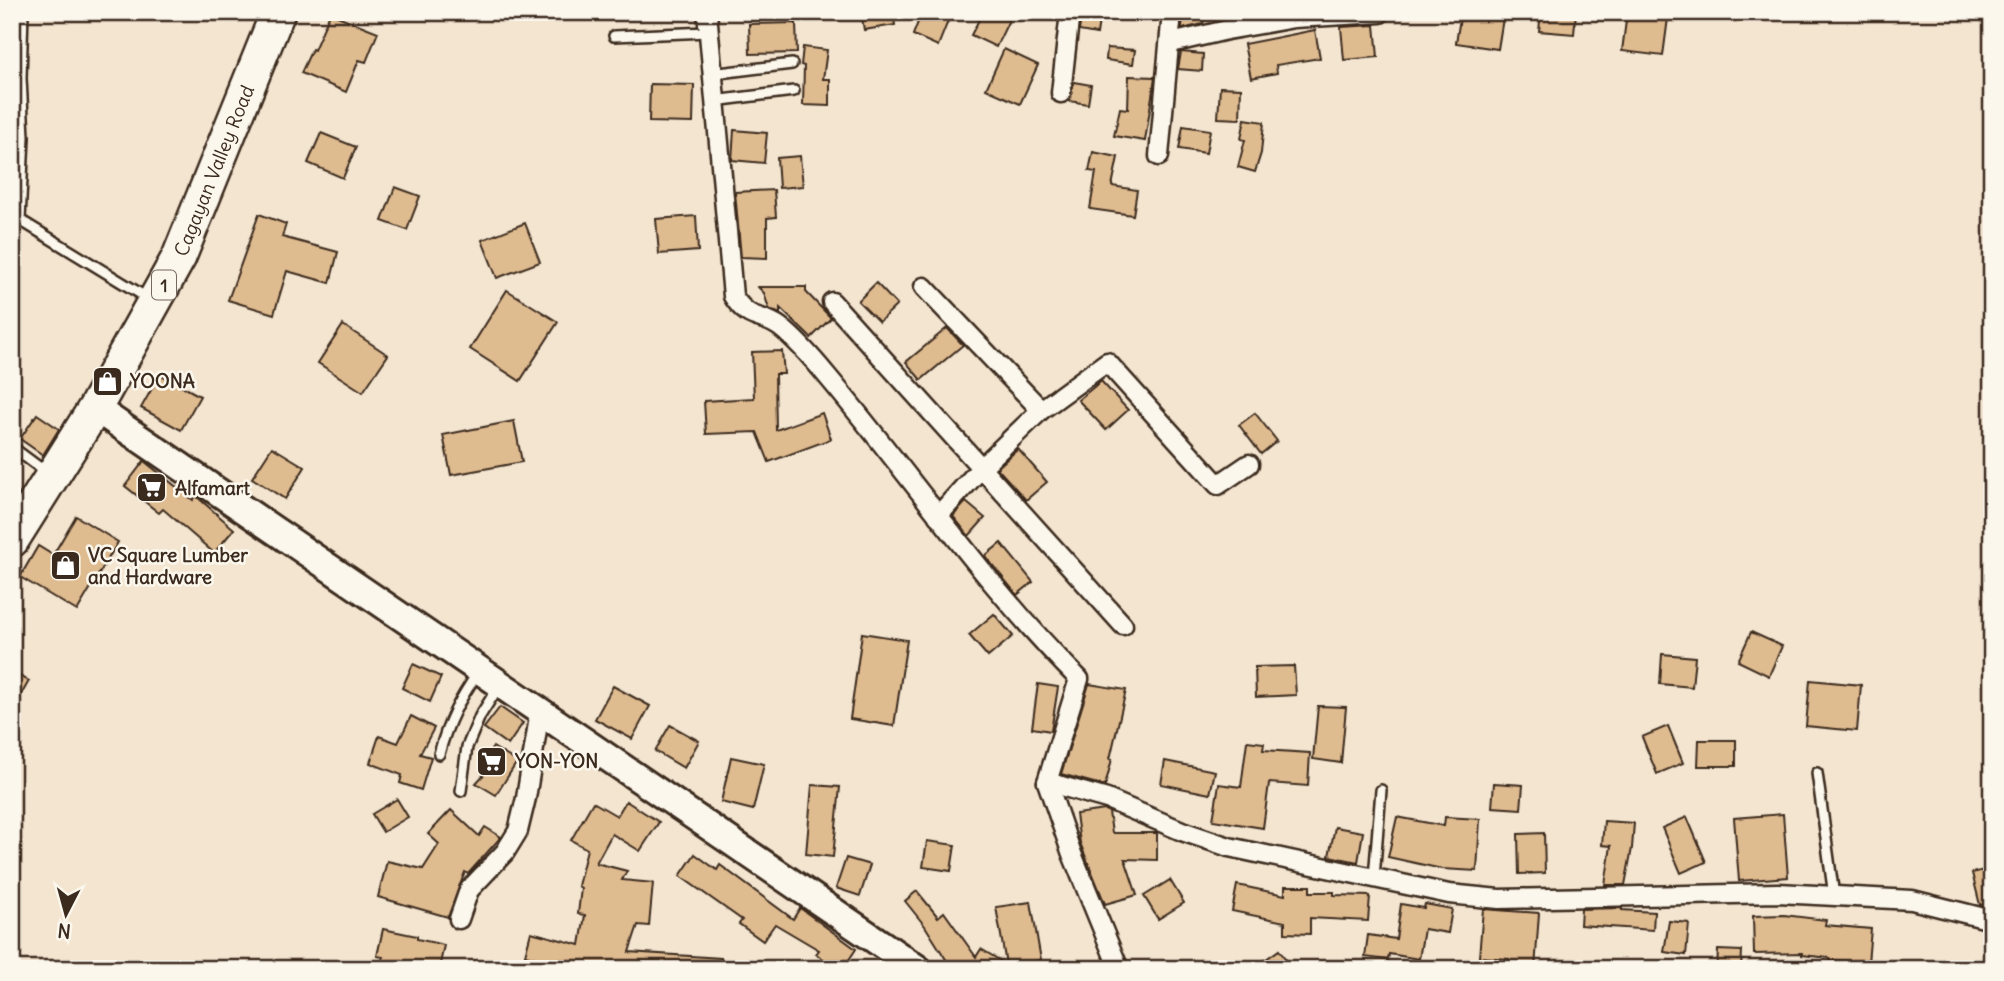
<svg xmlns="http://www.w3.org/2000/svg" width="2004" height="981" font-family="Delius,sans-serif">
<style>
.building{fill:#dfbb90;stroke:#3b2a1e;stroke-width:2}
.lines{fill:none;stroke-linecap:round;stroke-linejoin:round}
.lane-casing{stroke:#3b2a1e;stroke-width:14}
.street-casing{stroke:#3b2a1e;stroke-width:23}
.secondary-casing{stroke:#3b2a1e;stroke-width:32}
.highway-casing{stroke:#3b2a1e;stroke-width:38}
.lane{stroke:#fbf7ec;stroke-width:9}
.street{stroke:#fbf7ec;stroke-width:18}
.secondary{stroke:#fbf7ec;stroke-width:26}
.highway{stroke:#fbf7ec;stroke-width:33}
.labels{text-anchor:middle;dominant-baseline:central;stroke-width:5;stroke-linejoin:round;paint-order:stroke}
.shield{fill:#fbf7ec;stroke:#75685c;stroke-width:2}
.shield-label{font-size:18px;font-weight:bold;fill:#3b2a1e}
.street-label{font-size:19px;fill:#3b2a1e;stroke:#fbf7ec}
.poi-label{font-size:19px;font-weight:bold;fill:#3b2a1e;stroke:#fbf7ec;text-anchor:start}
</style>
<rect width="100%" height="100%" fill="#f3e5d0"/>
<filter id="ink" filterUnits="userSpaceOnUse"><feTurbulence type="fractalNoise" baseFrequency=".0143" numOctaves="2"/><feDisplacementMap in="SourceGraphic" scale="14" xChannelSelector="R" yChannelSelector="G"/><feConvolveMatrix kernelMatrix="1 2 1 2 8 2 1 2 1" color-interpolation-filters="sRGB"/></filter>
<g filter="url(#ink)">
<g class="building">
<path d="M861,12H893L895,25L864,30Z"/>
<path d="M922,12H941L950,16L938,46L913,35Z"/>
<path d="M983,12H994L1009,20L996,47L971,35Z"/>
<path d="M1183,12H1205L1203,24L1182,29Z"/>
<path d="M1461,12H1504L1498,49L1456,43Z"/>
<path d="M1541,12H1576L1574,34L1539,31Z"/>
<path d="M330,13L378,32L366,62L359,60L346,92L301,73L312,49L314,50Z"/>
<path d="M1627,13L1668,18L1663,56L1622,51Z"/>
<path d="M1081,17L1099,20L1097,34L1079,31Z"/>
<path d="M796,23L797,53L750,54L749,24Z"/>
<path d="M1375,25L1378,57L1344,60L1341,27Z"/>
<path d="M1315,30L1320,58L1276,65L1277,73L1251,78L1244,44Z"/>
<path d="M803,47L827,50L823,79H830V106L803,105L804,66L801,65Z"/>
<path d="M1107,48L1135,50L1133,64L1106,60Z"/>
<path d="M1004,49L1038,65L1020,104L986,89Z"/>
<path d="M1181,52L1203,54L1202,71L1178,69Z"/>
<path d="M1129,76L1155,77L1145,141L1114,136L1120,108L1128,109Z"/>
<path d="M1074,82L1091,85L1088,104L1069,101Z"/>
<path d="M650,84L694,85L693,123L649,122Z"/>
<path d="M1220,87L1241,88L1240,119L1218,118Z"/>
<path d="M1245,119L1264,122L1261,153L1255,172L1238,167L1245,140L1241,139Z"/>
<path d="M1183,126L1210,130L1206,153L1179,149Z"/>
<path d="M734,130L767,133L764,163L732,160Z"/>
<path d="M321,133L356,147L343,178L308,163Z"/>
<path d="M1093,152L1118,157L1112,186L1137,190L1133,215L1090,209L1096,172L1089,171Z"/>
<path d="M800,156L803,186L779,188L777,158Z"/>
<path d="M395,187L420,196L407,230L382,221Z"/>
<path d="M774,190L776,217L767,218V258L741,257L735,192Z"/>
<path d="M259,214L286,224L282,237L338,252L330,283L287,271L274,314L228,300Z"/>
<path d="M696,216L698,251L659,254L656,219Z"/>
<path d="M525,223L540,262L497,278L482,240Z"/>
<path d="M876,283L897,305L879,322L858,301Z"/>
<path d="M758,287H806V292L831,318L811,338L780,308V314L769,309L764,293Z"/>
<path d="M507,290L558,322L520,381L470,349Z"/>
<path d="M343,325L388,355L363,392L318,363Z"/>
<path d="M947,328L963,345L921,380L906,362Z"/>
<path d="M782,351L784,374H775L776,430L822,413L831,439L769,462L757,432L706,434L704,401L754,398L752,352Z"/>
<path d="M160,374L200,396L181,430L141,408Z"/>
<path d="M1101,381L1128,410L1106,430L1078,400Z"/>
<path d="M1255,413L1277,441L1261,454L1239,425Z"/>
<path d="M37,414L59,429L43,455L20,439Z"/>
<path d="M514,421L522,462L451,475L443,435Z"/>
<path d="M272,447L305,467L285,499L252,478Z"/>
<path d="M1018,449L1047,482L1026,500L997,468Z"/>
<path d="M144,461L193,500L196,496L234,529L214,553L163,509L159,513L125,486Z"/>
<path d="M966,502L985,518L969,536L953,516Z"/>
<path d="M76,516L118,542L77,611L20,577L38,546L53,555Z"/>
<path d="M1001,543L1033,582L1017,595L985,556Z"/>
<path d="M994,614L1013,636L988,657L969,635Z"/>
<path d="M1751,632L1782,646L1769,676L1738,661Z"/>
<path d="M862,633L907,640L894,726L850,719Z"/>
<path d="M1662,654L1695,657L1692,687L1660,684Z"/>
<path d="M413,664L441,677L430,702L402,688Z"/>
<path d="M1294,666L1296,695L1256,697L1255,667Z"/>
<path d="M12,672L29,681L12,711Z"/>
<path d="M1810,680L1861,685L1857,731L1806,726Z"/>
<path d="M1038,684L1058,687L1051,731L1032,728Z"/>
<path d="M1089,684L1126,690L1110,759H1112L1105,786L1061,774Z"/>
<path d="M613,686L650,706L632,739L595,719Z"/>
<path d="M1318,706L1346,707L1341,763L1313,759Z"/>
<path d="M500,707L523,723L508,745L484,728Z"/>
<path d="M411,716L434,728L420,754L431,757L421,790L400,783L402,775L370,763L379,736L398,743Z"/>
<path d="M670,725L699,741L684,768L655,751Z"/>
<path d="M1668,726L1683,763L1657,774L1642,737Z"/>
<path d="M1699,740H1736V766H1698Z"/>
<path d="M1247,741L1264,743L1263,750L1310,753L1308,786L1269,783L1263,828L1213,820L1219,784L1241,787Z"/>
<path d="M493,747L517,762L496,795L476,783L489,769L483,762Z"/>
<path d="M731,757L764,764L753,810L721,802Z"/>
<path d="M1165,761L1215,771L1210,794L1161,784Z"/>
<path d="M1494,783L1523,785L1521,809L1492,807Z"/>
<path d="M812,785L840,787L833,857L806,854Z"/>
<path d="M397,799L408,817L383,832L372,814Z"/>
<path d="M626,801L659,822L640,851L612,834L596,863L627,871L622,880L653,883L649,926L638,925L629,952L721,958V969H574L525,955L531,932L580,945L585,915L578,914L581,888L578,886L587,849L571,840L593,802L617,816Z"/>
<path d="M451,810L479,836L485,827L501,837L468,874L465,872L448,917L378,897L387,861L423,869L439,844L428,834Z"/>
<path d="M1105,810L1109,812L1112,833H1157V860L1125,859L1137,895L1105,904L1080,843L1076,814Z"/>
<path d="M1783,814L1788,877L1739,881L1734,818Z"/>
<path d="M1397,817L1444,826L1445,817L1480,819L1477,871L1442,869L1388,857Z"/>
<path d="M1687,817L1706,862L1681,873L1662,828Z"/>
<path d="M1604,821L1634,823L1632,848L1625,885H1605L1611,846L1602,845Z"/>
<path d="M1335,827L1363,832L1358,862L1329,856Z"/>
<path d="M1544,833L1545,873L1519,874L1518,834Z"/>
<path d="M927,841L955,845L951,871L923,867Z"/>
<path d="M695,854L717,870L720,865L793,919L800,908L856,949L843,969H838L816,954L819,950L775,924L763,941L739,924L742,920L680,876Z"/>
<path d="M846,858L870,865L860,896L836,888Z"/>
<path d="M1992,868V903L1980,905L1972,873Z"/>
<path d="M1170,880L1184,903L1158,919L1144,896Z"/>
<path d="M1237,885L1285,895V886H1310V892H1334V895L1370,896L1368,921L1310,918V934L1285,933V922L1232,911Z"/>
<path d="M917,891L938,917L944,912L976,957L981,949L1006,964L996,907L1031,902L1041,960L992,969H942L947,961L925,926L905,901Z"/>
<path d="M1401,904L1424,908L1425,904L1452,909L1448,933L1424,929L1419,959L1389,954L1388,960L1365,957L1368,935L1396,939Z"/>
<path d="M1622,908V910L1654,912L1653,930L1580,925L1581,909Z"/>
<path d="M1483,909L1539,913L1535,969H1508L1509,959L1479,957Z"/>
<path d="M1784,915L1826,920L1825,925L1871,929L1868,963L1830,960V958L1802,955V953L1754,954L1753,916Z"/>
<path d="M1669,921L1689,923L1686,955L1664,952Z"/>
<path d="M383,929L417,936V939L444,945L439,969H380L383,957L377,956Z"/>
<path d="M1279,950L1293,969H1252Z"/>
<path d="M1718,950L1742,951L1741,969H1717Z"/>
</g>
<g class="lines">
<defs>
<g id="lane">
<path d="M614,36L708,32"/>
<path d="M711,74L792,64"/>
<path d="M714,101L794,91"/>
<path d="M12,218L20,220L149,299"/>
<path d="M20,220L24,137L21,78L23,12"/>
<path d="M12,447L47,473"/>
<path d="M439,754C448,721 459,700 479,671"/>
<path d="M1817,773L1834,896"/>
<path d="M461,791L467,747L480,716L499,686"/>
<path d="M1374,878L1381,790"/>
</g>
<g id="street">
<path d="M707,12L733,296C750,323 761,313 780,327C797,340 814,360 828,377C912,477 986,586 1079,679L1047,782L1072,854L1119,969"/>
<path d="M1171,43L1227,30L1294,18L1380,13"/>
<path d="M1061,93L1070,12"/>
<path d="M1159,156L1172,12"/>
<path d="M924,287L1041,410"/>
<path d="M832,302L1123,625"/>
<path d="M938,516L982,467L1041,410L1107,362L1218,485L1249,464"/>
<path d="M1047,782L1107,799L1182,831L1229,847L1449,894L1499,899L1778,893L1912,900L1992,920"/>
<path d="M459,919L469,890L505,852L518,831L526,798L540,711"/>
</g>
<path id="secondary" d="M95,408L918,969"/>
<g id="highway">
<path id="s1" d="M12,540L95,408L179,257L278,12"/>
</g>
</defs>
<use href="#lane" class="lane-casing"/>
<use href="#street" class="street-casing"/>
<use href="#secondary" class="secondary-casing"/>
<use href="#highway" class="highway-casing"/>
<use href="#lane" class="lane"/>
<use href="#street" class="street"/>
<use href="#secondary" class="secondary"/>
<use href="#highway" class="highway"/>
</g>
</g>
<defs>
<symbol id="shop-square" viewBox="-11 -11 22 22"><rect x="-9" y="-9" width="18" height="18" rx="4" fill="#3b2a1e" stroke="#fbf7ec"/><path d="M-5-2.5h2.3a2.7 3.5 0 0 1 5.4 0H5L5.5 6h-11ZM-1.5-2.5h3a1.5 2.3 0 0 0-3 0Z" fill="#fff"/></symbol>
<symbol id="supermarket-square" viewBox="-11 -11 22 22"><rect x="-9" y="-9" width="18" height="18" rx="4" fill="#3b2a1e" stroke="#fbf7ec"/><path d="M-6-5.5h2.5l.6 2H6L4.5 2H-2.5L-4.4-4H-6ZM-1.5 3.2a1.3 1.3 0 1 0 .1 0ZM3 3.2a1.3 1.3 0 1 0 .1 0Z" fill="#fff"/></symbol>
</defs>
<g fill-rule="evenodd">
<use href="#shop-square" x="90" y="364" width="35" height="35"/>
<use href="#supermarket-square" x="134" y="470" width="35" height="35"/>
<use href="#shop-square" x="48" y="548" width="35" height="35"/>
<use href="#supermarket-square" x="474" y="744" width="35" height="35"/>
</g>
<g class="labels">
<rect class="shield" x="152" y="270.5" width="24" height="29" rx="5"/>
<g class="shield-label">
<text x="164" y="285">1</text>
</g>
<g class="street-label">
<text stroke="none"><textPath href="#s1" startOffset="422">Cagayan Valley Road</textPath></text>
</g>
<g class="poi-label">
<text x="130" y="381">YOONA</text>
<text x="175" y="488">Alfamart</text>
<text x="88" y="555">VC Square Lumber<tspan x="88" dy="22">and Hardware</tspan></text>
<text x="515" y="761">YON-YON</text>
</g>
</g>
<rect width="2004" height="981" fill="none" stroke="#fbf7ec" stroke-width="42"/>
<rect x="21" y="21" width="1962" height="939" fill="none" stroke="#3b2a1e" stroke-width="2.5" filter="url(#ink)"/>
<g transform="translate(66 914) rotate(186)" stroke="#fbf7ec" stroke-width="5" paint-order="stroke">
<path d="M0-5L12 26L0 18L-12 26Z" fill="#3b2a1e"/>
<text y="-10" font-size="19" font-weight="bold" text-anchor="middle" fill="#3b2a1e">N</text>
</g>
</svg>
